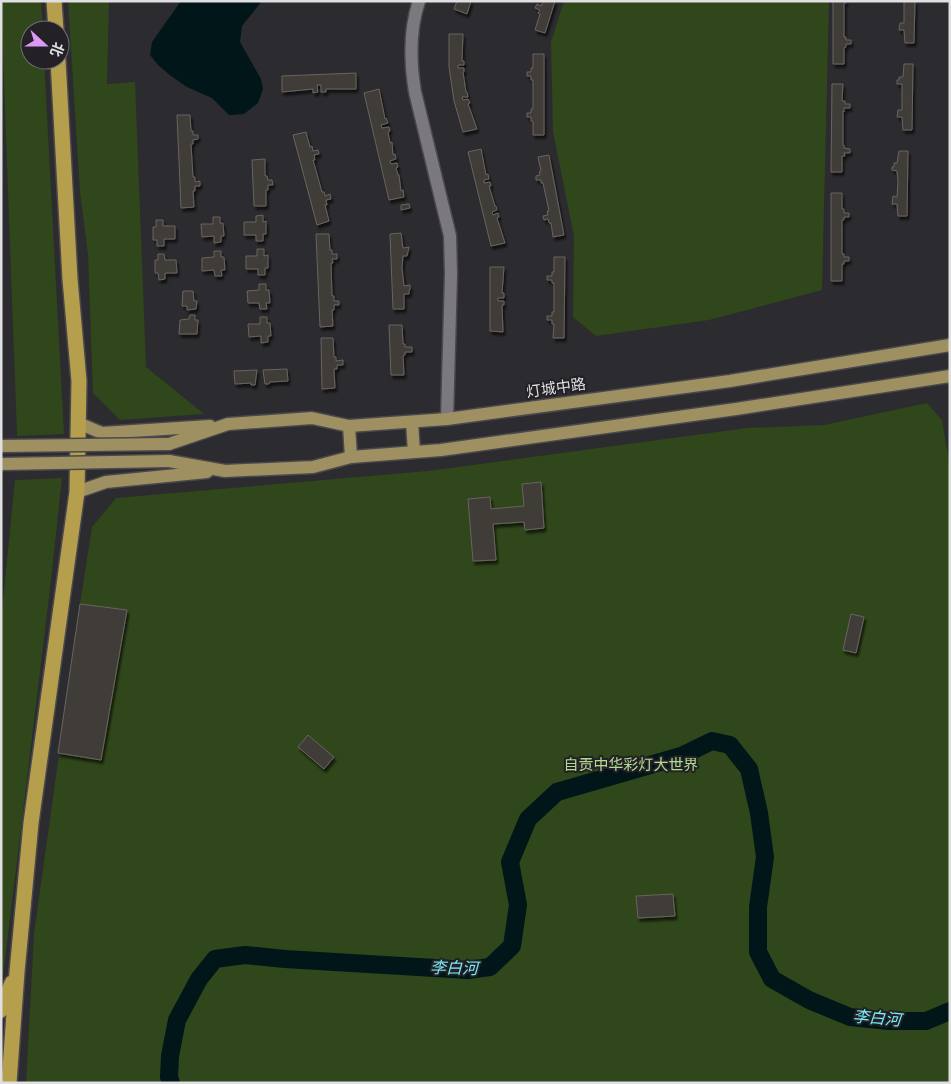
<svg xmlns="http://www.w3.org/2000/svg" width="951" height="1084" font-family="Roboto,'Noto Sans SC',sans-serif">
<style>
.green{fill:#2f471a}
.water{fill:#011619}
.lines{fill:none;stroke-linecap:round;stroke-linejoin:round}
.river{stroke:#011619;stroke-width:18}
.building{fill:#403c38;stroke:#696460;filter:url(#shadow)}
.minor-casing{stroke:#4a484c;stroke-width:15}
.major-casing{stroke:#4a484c;stroke-width:15}
.highway-casing{stroke:#4a484c;stroke-width:18}
.minor{stroke:#7b797e;stroke-width:12}
.major{stroke:#9e9061;stroke-width:12}
.highway{stroke:#b59f4d;stroke-width:15}
.major-bridge-casing{stroke:#4a484c;stroke-width:15;stroke-linecap:butt}
.major-bridge{stroke:#9e9061;stroke-width:12}
.labels{text-anchor:middle;dominant-baseline:central;stroke-width:4;stroke-linejoin:round;paint-order:stroke}
.street-label{font-size:15px;fill:#e0dfe2;stroke:#232125}
.park-label{font-size:15px;fill:#b1da92;stroke:#232125}
.water-label{font-size:16px;font-style:italic;fill:#77ebf6;stroke:#232125}
</style>
<defs>
<filter id="shadow"><feDropShadow dx="2" dy="3.5" stdDeviation="1" flood-color="#0009"/></filter>
</defs>
<rect width="100%" height="100%" fill="#2c2b2f"/>
<g class="green">
<path d="M1,1H41L43,30H30V60H44L64,434L17,436Z"/>
<path d="M68,1H109L107,84L135,82L146,367L204,414L120,420L93,393L88,255L80,192Z"/>
<path d="M564,1H829L822,290L709,320L596,336L573,317L574,236L553,132L551,42Z"/>
<path d="M927,403L942,420L950,468V1083H26L34,934L80,604L92,527L116,498L428,471L747,428L824,425Z"/>
<path d="M62,478L50,589L1,993V621L15,480Z"/>
</g>
<path class="water" d="M181,1H262L242,26L240,42L261,79L263,89L258,103L244,114L229,115L212,98L187,87L171,76L158,65L150,55L152,42Z"/>
<g class="lines">
<path class="river" d="M171,1083L169,1077L170,1056L177,1020L199,979L215,959L245,955L285,959L468,970L490,967L512,946L518,905L510,862L528,819L557,792L681,756L712,741L730,745L749,769L759,813L765,857L758,907V952L772,979L809,1000L850,1017L889,1021H926L950,1011"/>
</g>
<g class="building">
<path d="M457,1H471L467,14L454,9Z"/>
<path d="M544,1H555L545,33L535,30L540,14L538,13L540,10L535,8L537,4L541,6Z"/>
<path d="M833,1H846V3H844V37H846V40H851V44H846V47L844,48V64H833Z"/>
<path d="M904,1H915L914,43H905L904,30H899L900,23H904Z"/>
<path d="M449,34H463L462,61H464V65H458V68H464V72H463L466,92H467L468,97H462L463,100L468,99L470,103L468,104L477,129L463,132L454,101L449,67Z"/>
<path d="M533,54H544V135H533V121H531V117H527V113H531V109H533V80H531V76H527V72H531V68H533Z"/>
<path d="M904,64H913L912,130H903L902,117H897L898,110H902V84H897V80H899V77H903Z"/>
<path d="M356,73V89H326V92H321V85H317L318,92L313,93V89L282,92V76Z"/>
<path d="M832,84H843L842,101H845V104H850V108H844V112L843,111V145H844V148L850,149V153H844L845,156H842V172H831Z"/>
<path d="M379,89L385,119L386,118L388,123L381,125L382,128L389,127L390,131L388,132L390,143L392,142L393,155L395,154L396,159L390,161V162L391,164L397,163L398,167L396,168L398,175H399L401,191L403,190L404,197L389,200L364,93Z"/>
<path d="M177,115H190L191,131H193V135H198V139L193,140V144H191L193,177H195V182L200,181V186H195V191H193L194,207L181,208Z"/>
<path d="M306,132L310,147L312,146L313,151L318,150L319,154L314,155L315,160H313L322,192H324L325,196L330,194L331,199L326,200L327,205H325L329,221L317,225L293,135Z"/>
<path d="M481,149L486,175L488,174L489,179L484,180V183L490,182L491,186H489L495,206H496L497,210L492,212L493,215L498,213L499,217L497,218L505,243L491,246L468,152Z"/>
<path d="M899,151H908L907,216H898L897,204H892L893,196L897,197L898,181L897,171L892,170V167H894V163H897Z"/>
<path d="M549,155L564,235L553,237L551,223H549L548,219L544,220L543,216L548,215L547,211H549L543,183H541V180H536V176L540,175L539,172L541,171L538,157Z"/>
<path d="M265,159V176H267L268,180H272L273,185H268V190H266V206H254L252,160Z"/>
<path d="M831,193H842V209H844V213H849V217H844V220H842V254H844V257H849V261H844V264H842V281H831Z"/>
<path d="M409,204L410,208L401,210V205Z"/>
<path d="M263,215V222L266,221V234H263V241H256V235H244V222H256V216Z"/>
<path d="M213,217H220V223H223L224,236H221V242L214,243V236L202,237L201,224H213Z"/>
<path d="M156,220H163V226H175V239H164V246H157V240H153V227H156Z"/>
<path d="M401,233L403,248L409,247L407,256H403L402,268L404,286L410,285V290L409,291V294H404V309H393L390,234Z"/>
<path d="M316,234H329L330,250H332V254H337V259H332L333,263H331L332,296H334V301H339V305H334V310H332L333,326L320,327Z"/>
<path d="M257,249H264V256L268,255V268H265V275H258V269H246V256H257Z"/>
<path d="M214,251H221V257H224L225,270H221L222,276H215L214,270L202,271V258L214,257Z"/>
<path d="M158,254H164L165,260H176L177,273H165V279L159,280L158,273H155V260H158Z"/>
<path d="M554,257H565L564,338H553L554,324H552V320H547V316H552V312H554V283H552V280H547V276H552V272H554Z"/>
<path d="M490,267H504L502,293H504V298H498V301H504V305H502L503,332L490,331Z"/>
<path d="M259,284H266V290H269L270,303H266L267,309H260L259,303H248L247,291L259,290Z"/>
<path d="M183,291H193L194,301H197L196,309L187,310V306H182Z"/>
<path d="M190,315H195V320H198L197,334H179L180,320L189,319Z"/>
<path d="M260,317H267V323H270L271,336H268V342L261,343V336L249,337L248,324H260Z"/>
<path d="M389,325H402L403,344H405V347H412V352H405V355L403,356L404,375H391Z"/>
<path d="M321,338H333L334,357H336V361L343,360V365H337V369H334L335,388L322,389Z"/>
<path d="M287,369L288,381L270,382L269,384H265L263,370Z"/>
<path d="M257,370L255,385H251V383L235,384L234,371Z"/>
<path d="M541,482L544,528L525,530L524,522L493,524L496,560L473,561L468,499L490,497L491,509L524,506L522,484Z"/>
<path d="M80,604L127,610L101,760L58,753Z"/>
<path d="M851,614L864,617L856,653L843,650Z"/>
<path d="M308,735L334,757L324,769L298,747Z"/>
<path d="M673,894L675,916L638,918L636,896Z"/>
</g>
<g class="lines">
<defs>
<path id="minor" d="M419,1C409,31 410,62 415,92L450,236L451,274L447,419"/>
<g id="major">
<path d="M412,422L414,452"/>
<path d="M78,423L102,433L210,426"/>
<path d="M349,426L351,457"/>
<path d="M169,444L228,424L312,418L349,426L447,419L730,381L950,345"/>
<path d="M169,461L225,471L313,467L351,457L441,450L736,409L950,376"/>
<path d="M77,492L106,482L207,472"/>
</g>
<g id="highway">
<path d="M54,1L56,30"/>
<path d="M1,1010L12,983"/>
<path d="M9,1083L17,972L31,823L77,492L79,381L70,279L58,60"/>
</g>
</defs>
<use href="#minor" class="minor-casing"/>
<use href="#major" class="major-casing"/>
<use href="#highway" class="highway-casing"/>
<use href="#minor" class="minor"/>
<use href="#major" class="major"/>
<use href="#highway" class="highway"/>
<defs>
<g id="major-bridge">
<path d="M1,446L169,444"/>
<path d="M1,464L169,461"/>
</g>
</defs>
<use href="#major-bridge" class="major-bridge-casing"/>
<use href="#major-bridge" class="major-bridge"/>
</g>
<g class="labels">
<g class="street-label">
<text transform="translate(556 388) rotate(-8)">灯城中路</text>
</g>
<g class="park-label">
<text x="631" y="765">自贡中华彩灯大世界</text>
</g>
<g class="water-label">
<text transform="translate(454 968) rotate(1)">李白河</text>
<text transform="translate(877 1018) rotate(5)">李白河</text>
</g>
</g>
<rect width="951" height="1084" fill="none" stroke="#e0dfe2" stroke-width="5"/>
<g transform="translate(45 45) rotate(111)"><circle r="24" fill="#232125" stroke="#6f6d71"/>
<path d="M0-4L9 19L0 12L-9 19Z" fill="#dc99f5"/>
<text y="-8" font-size="14" font-weight="bold" text-anchor="middle" fill="#e0dfe2">北</text>
</g>
</svg>
